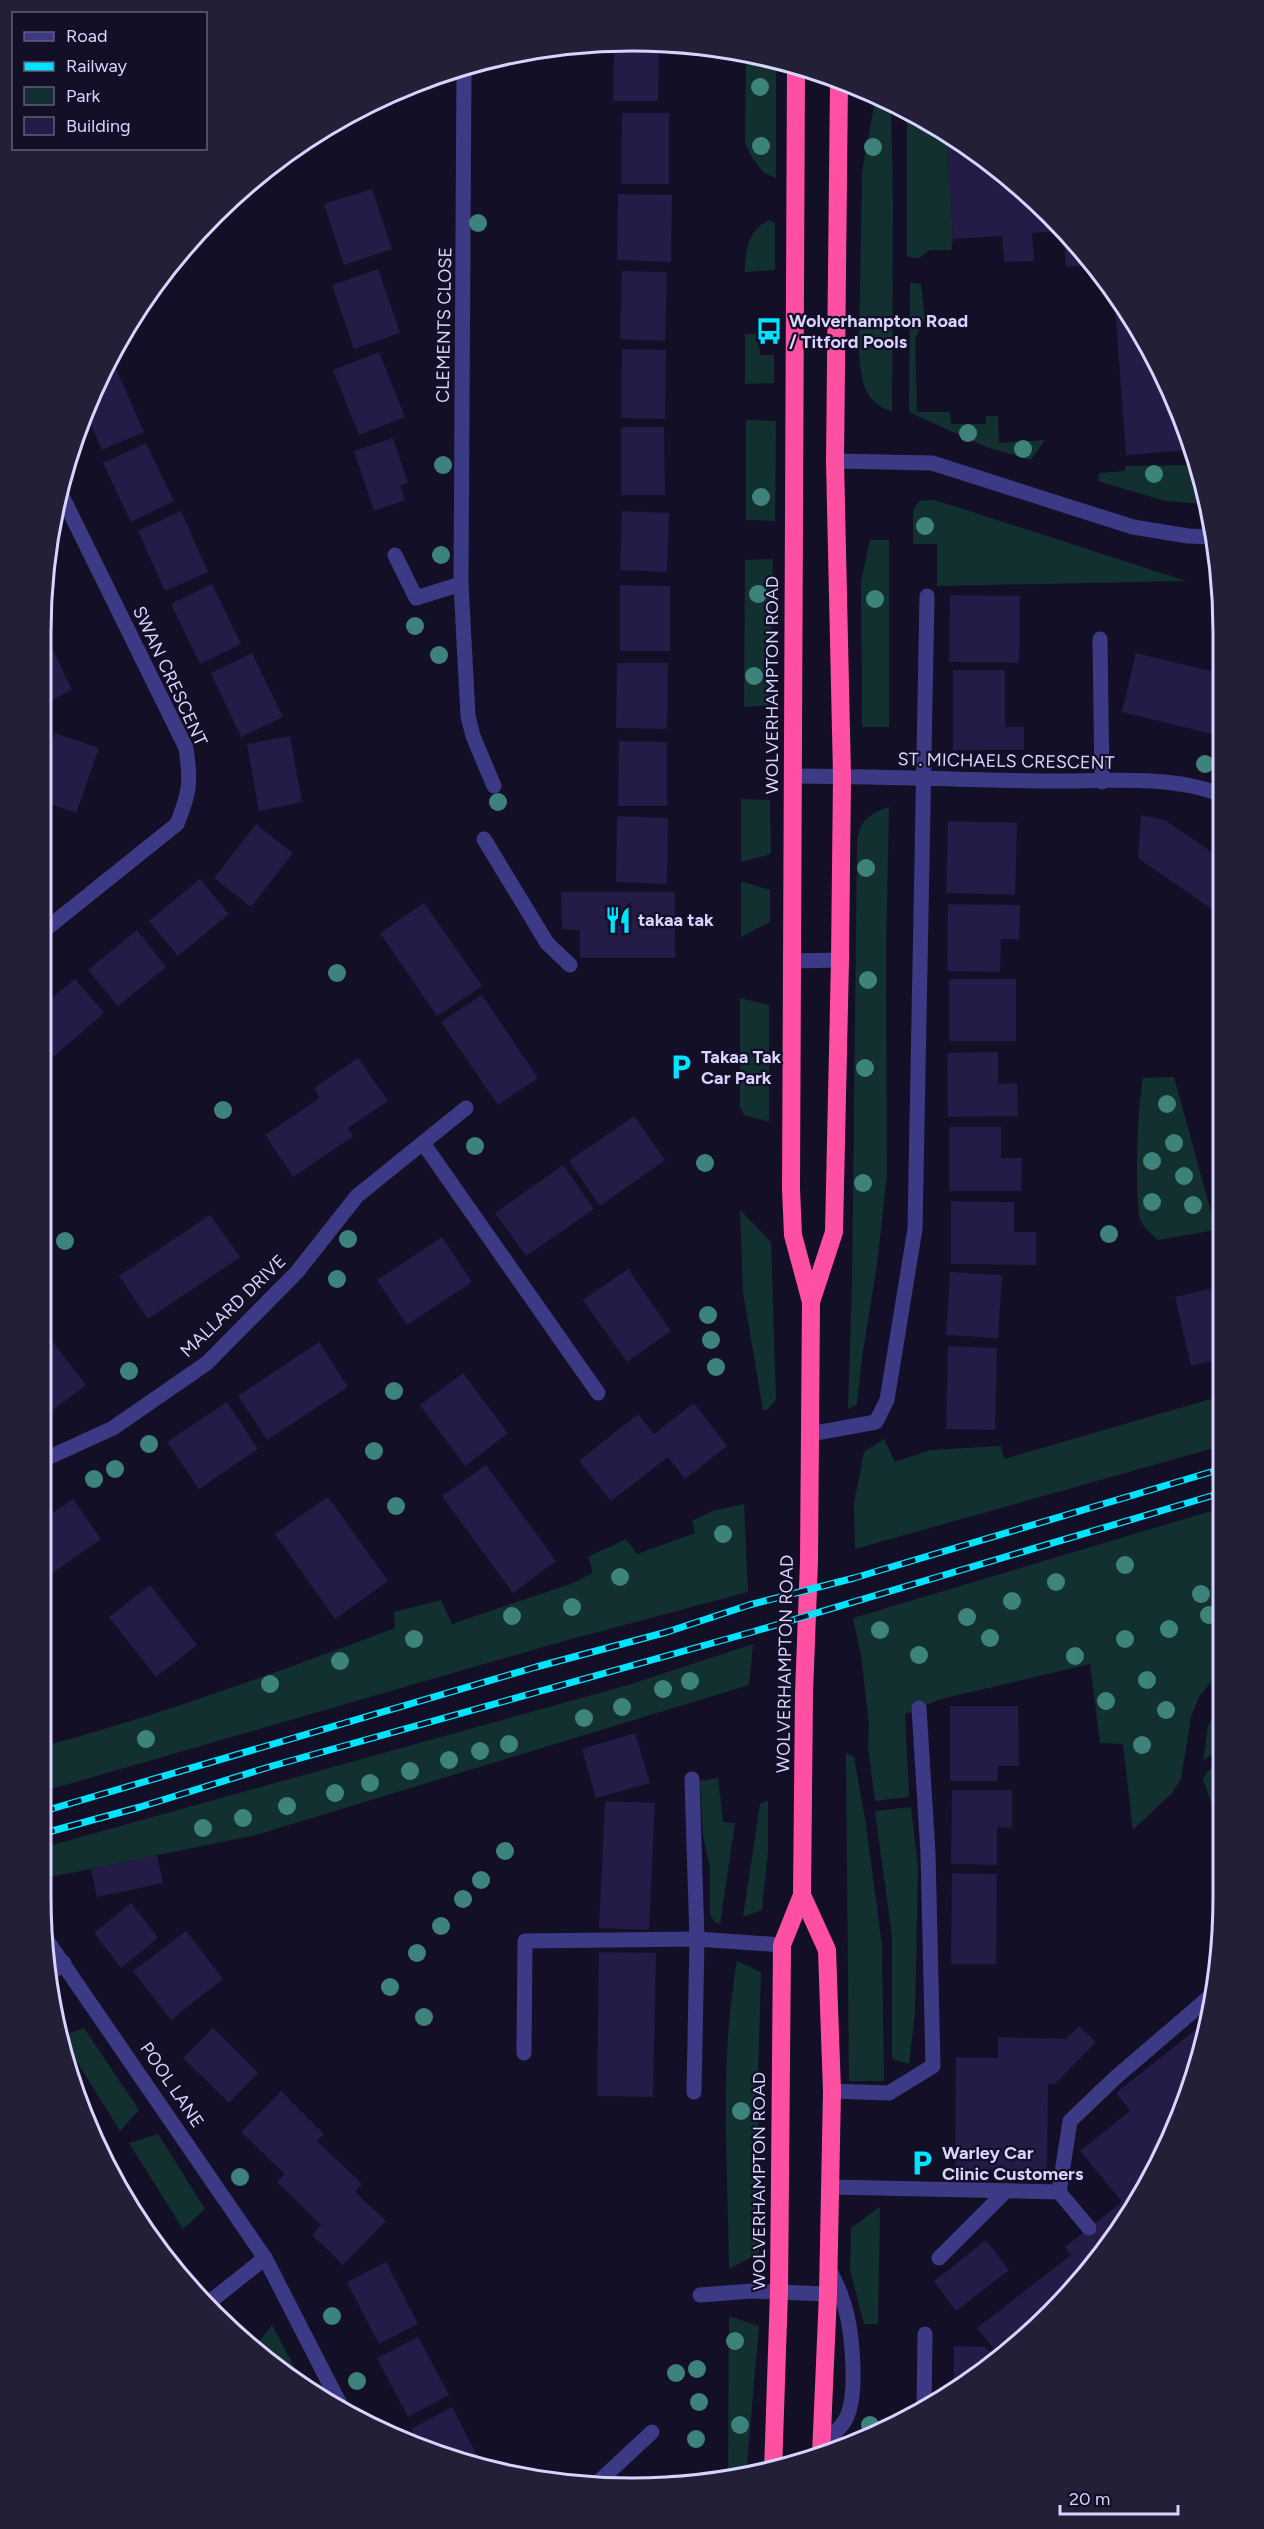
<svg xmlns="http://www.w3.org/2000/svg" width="1264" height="2529" font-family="Figtree,sans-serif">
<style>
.green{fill:#12302f}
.building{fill:#241b47}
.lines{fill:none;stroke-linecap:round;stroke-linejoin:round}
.lane{stroke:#3d3a85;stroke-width:15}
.street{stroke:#3d3a85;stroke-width:15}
.highway{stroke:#ff4fa3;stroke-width:18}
.rail-casing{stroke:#00e5ff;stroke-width:7}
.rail{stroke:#130f26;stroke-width:4.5;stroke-dasharray:14;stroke-linecap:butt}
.tree{fill:#3d827b}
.labels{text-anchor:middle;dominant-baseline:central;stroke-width:4.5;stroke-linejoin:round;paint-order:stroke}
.poi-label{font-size:18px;font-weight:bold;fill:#d9d4ff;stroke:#130f26;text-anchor:start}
.street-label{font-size:18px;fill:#d9d4ff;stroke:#130f26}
.rim{fill:none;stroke:#d9d4ff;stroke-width:3}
</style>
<rect width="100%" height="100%" fill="#130f26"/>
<g class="green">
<path d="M746,54L776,59V178L764,173L753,159L745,143Z"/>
<path d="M876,95L890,100L891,108L893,203L892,411C863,404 861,377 859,353L862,172Z"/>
<path d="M907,110L947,135L953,239L951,250H930L919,258L907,257Z"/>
<path d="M769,220L775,223V270L745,272C745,251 748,230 769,220Z"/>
<path d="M910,282L921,284L925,318L915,339L917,412H950L951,424H986V416H998L999,443L1045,440L1031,460L986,447L909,412Z"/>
<path d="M745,334H759L760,355H774V383L745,384Z"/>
<path d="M746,420L776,421L775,521L746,520Z"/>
<path d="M1194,465L1205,504L1165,501L1098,481L1099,473L1125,471V466Z"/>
<path d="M934,500L954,506L1186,581L937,586V544H913V511L919,501Z"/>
<path d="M870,540H889V727H862L861,581Z"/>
<path d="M773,559L770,705L744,707L745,560Z"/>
<path d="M741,799L770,800L771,854L741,862Z"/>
<path d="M889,807L886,953L887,1175L877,1265L862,1357L857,1404L848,1409L852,1285L857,841C861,819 869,814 889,807Z"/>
<path d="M741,881L770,890V922L741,937Z"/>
<path d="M740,998L769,1005V1122L744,1115L740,1107Z"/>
<path d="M1174,1077L1216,1230L1158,1240C1153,1235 1145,1229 1142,1223C1133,1207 1138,1099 1143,1078Z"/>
<path d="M740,1210L771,1242L776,1400L767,1410H763L743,1292Z"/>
<path d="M1221,1396V1446L855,1549L854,1503L864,1452L884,1439L895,1462L931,1450L1001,1446L1004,1459Z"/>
<path d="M744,1504L748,1592L557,1643L41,1792V1747C161,1715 278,1672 395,1628L394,1612L441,1600L452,1624L573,1583L593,1573L588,1557L626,1539L637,1554L695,1533L692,1521L713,1511Z"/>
<path d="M1221,1508L1222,1668L1199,1697L1191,1717L1181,1779L1172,1793L1133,1830L1123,1744L1100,1743L1090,1664L941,1699L905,1714L909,1797L875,1801L868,1747L869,1725L861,1655L853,1618Z"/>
<path d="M753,1644L749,1685L256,1835L41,1879V1848L628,1685Z"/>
<path d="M1222,1696V1745L1203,1761L1208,1726Z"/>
<path d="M846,1753L854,1757L866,1825L882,1946L884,2081H849Z"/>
<path d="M1222,1761V1826L1211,1803L1203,1779L1207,1772Z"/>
<path d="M718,1778L723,1822L735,1823L720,1924L714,1922L710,1914V1867L703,1836L700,1781Z"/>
<path d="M768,1800V1852L762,1910L743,1917L760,1804Z"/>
<path d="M911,1807L918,1868L915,2013L909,2064L892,2059V1936L875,1811Z"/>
<path d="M737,1961L761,1972L758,2076L759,2253L729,2269C728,2166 719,2063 737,1961Z"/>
<path d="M84,2028L139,2110L120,2131L61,2036Z"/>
<path d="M158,2134L205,2209L183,2229L129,2143Z"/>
<path d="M880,2207L878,2324H864L850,2270L851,2228Z"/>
<path d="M729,2316L759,2326L746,2476L728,2480Z"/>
<path d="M272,2325L307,2391L253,2349Z"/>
</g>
<g class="building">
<path d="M659,42L658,101H613L614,44Z"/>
<path d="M622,113H669V184H621Z"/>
<path d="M947,135L992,163L1061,231L1032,233L1034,261L1004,262L1002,236L953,239Z"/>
<path d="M372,189L392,249L344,265L324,204Z"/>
<path d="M618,194L672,195L671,262L617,260Z"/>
<path d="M1064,235L1095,265L1066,267Z"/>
<path d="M378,269L400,333L354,349L332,285Z"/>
<path d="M622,271L667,272L665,341L620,339Z"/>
<path d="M1114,293L1179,406L1190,450L1126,455Z"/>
<path d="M622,349L666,350L665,419L621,418Z"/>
<path d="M379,352L405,417L359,435L333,370Z"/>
<path d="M116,369L144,432L102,450L86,413L99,376Z"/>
<path d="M621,427H664L665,495H621Z"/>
<path d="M393,438L408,483L400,486L405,500L374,511L354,451Z"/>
<path d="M146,443L174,501L131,522L103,463Z"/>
<path d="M181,511L208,572L165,591L138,531Z"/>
<path d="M622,511L669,513L667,572L620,570Z"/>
<path d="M212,584L241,644L200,664L171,604Z"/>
<path d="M620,585L670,586V651H620Z"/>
<path d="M950,595L1020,596L1019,663L949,662Z"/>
<path d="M42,627L72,690L42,705Z"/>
<path d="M252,653L283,717L241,737L211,673Z"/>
<path d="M1136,653L1219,673V736L1122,712Z"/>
<path d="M617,663H668L667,729L616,728Z"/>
<path d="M953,670H1005V727H1024V750H953Z"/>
<path d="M55,733L99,748L76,813L42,801V770Z"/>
<path d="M290,736L302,802L259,811L247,744Z"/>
<path d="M619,741L667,742V806H618Z"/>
<path d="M1141,815L1165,820L1219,857V914L1138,858Z"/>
<path d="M617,816L668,818L667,884L616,882Z"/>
<path d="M948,821L1017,823L1015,895L946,893Z"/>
<path d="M256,824L293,853L251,907L214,878Z"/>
<path d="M200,879L229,914L178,956L149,921Z"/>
<path d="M561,892H675V958H580V930L562,929Z"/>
<path d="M424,903L482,986L437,1016L380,933Z"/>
<path d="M948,904L1020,905L1019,939H1001L1000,972L947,971Z"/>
<path d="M137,930L166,967L118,1006L88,970Z"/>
<path d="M75,979L104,1013L53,1057L41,1043V1007Z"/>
<rect x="949" y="979" width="67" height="62"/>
<path d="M482,995L538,1078L498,1105L441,1022Z"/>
<path d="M998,1052V1084L1017,1083L1018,1116L948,1117L947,1053Z"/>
<path d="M358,1058L388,1101L348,1128L353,1136L293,1177L265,1135L320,1098L314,1088Z"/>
<path d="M634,1116L665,1160L600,1206L569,1161Z"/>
<path d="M949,1127H1001V1158H1022L1021,1191H949Z"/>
<path d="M563,1165L594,1209L526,1256L495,1213Z"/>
<path d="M951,1201L1014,1202V1232H1036V1265L951,1264Z"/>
<path d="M210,1215L240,1257L148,1319L119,1276Z"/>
<path d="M442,1237L472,1282L407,1325L377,1280Z"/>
<path d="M628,1269L671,1331L627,1362L583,1300Z"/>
<path d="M950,1272L1002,1275L998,1338L946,1335Z"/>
<path d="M1218,1287L1221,1296V1359L1191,1366L1175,1297Z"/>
<path d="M41,1327L86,1385L45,1416L41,1412Z"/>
<path d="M319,1342L348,1387L267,1440L238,1396Z"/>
<path d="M948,1346L997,1348L995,1430L946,1429Z"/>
<path d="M463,1373L508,1433L465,1466L420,1405Z"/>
<path d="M227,1402L258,1449L199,1489L167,1442Z"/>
<path d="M694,1403L727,1446L685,1479L668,1457L611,1501L579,1461L638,1414L654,1434Z"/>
<path d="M486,1465L556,1561L513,1593L442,1496Z"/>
<path d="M328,1497L388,1581L335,1619L275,1534Z"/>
<path d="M73,1499L101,1539L41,1581V1521Z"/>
<path d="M150,1585L197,1645L156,1677L109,1617Z"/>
<path d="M950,1706H1018L1019,1766H998L997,1781H950Z"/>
<path d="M635,1733L650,1783L596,1798L582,1749Z"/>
<path d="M952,1790H1012V1828L997,1827V1865L951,1864Z"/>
<path d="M605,1801L655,1803L649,1930L599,1928Z"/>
<path d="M157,1855L163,1883L97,1897L91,1869Z"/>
<path d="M952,1873L997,1874L996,1964H951Z"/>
<path d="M131,1903L158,1938L121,1968L94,1933Z"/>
<path d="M186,1931L223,1979L171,2020L133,1971Z"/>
<path d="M599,1952L656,1953L653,2097L597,2096Z"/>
<path d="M1208,2020L1203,2050L1163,2158L1124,2226L1050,2315L1000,2357L977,2328L1071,2255L1065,2247L1122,2202L1080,2151L1130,2111L1116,2093Z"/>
<path d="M1079,2026L1096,2042L1055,2084H1048L1047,2170L955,2169L956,2057L998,2058V2037L1066,2039Z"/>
<path d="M213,2028L258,2073L229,2103L183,2058Z"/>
<path d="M281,2091L324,2134L317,2141L362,2184L355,2192L386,2221L343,2265L312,2235L321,2225L277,2182L285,2174L241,2132Z"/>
<path d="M986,2240L1009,2270L956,2311L934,2281Z"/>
<path d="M386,2262L418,2324L379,2344L347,2282Z"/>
<path d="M418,2337L449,2395L408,2417L377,2358Z"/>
<path d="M954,2346L985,2347L997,2359L954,2393Z"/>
<path d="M452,2407L483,2467L421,2448L411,2429Z"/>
<path d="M674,2473L680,2484L652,2485Z"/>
</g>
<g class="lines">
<g class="lane">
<path d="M1100,639L1102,782"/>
<path d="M484,839L547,943L570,965"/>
<path d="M791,961L840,960"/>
<path d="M524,2053L525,1941L697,1939"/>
<path d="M830,2187L1059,2192L1089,2228"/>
<path d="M1059,2192L1070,2121L1115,2078L1213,1994"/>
<path d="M939,2258L1006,2191"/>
<path d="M700,2295L752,2291L828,2294"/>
<path d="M924,2410L925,2334"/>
<path d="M821,2446C828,2439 838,2431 844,2422C860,2398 852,2325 842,2298C839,2288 833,2278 829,2268"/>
</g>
<g class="street">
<path d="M464,67L461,584L468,716L473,736L494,786"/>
<path d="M835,461L932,463L1133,527L1188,536L1214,537"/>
<path d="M395,555L416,598L461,584"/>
<path d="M792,776C875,776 959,780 1043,781C1097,782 1169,774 1219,794"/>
<path d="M41,933L177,824C190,792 191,782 186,748L59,490"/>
<path d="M423,1143L598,1393"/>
<path d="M810,1434L876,1422L887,1400L915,1229L927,596"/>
<path d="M41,1461L113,1428L207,1363L297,1272L357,1196L466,1108"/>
<path d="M692,1779L697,1939L694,2092"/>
<path d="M44,1936L265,2258L343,2410"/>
<path d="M697,1939L782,1945"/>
<path d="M48,1975L64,1963"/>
<path d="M832,2091L889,2093L933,2066L928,1853L919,1708"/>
<path d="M207,2304L265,2258"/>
<path d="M593,2487L652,2432"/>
</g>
<g class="highway">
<path d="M811,1302L834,1232L840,960L842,776L835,461L839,81"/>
<path d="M802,1895L827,1950L832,2091L828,2294L821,2455"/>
<path d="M773,2471L779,2292L782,1945L802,1895L804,1693L809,1562L811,1302L793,1235L791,1189L796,65"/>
</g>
<defs>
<g id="rail">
<path d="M41,1812L536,1667L667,1632L749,1605L854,1578L1221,1469"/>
<path d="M41,1834L140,1807L272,1766L752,1632L1221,1493"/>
</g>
</defs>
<use href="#rail" class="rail-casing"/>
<use href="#rail" class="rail"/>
</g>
<g class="tree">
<circle cx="760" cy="87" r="9"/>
<circle cx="761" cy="146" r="9"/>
<circle cx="873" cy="147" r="9"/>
<circle cx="478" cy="223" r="9"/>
<circle cx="968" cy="433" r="9"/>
<circle cx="1023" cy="449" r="9"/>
<circle cx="443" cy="465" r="9"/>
<circle cx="1154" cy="474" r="9"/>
<circle cx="761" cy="497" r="9"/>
<circle cx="925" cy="526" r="9"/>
<circle cx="441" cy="555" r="9"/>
<circle cx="758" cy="594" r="9"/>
<circle cx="875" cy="599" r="9"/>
<circle cx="415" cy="626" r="9"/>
<circle cx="439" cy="655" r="9"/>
<circle cx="754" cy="676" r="9"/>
<circle cx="1205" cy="764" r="9"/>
<circle cx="498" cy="802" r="9"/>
<circle cx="866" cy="868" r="9"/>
<circle cx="337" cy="973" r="9"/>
<circle cx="868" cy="980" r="9"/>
<circle cx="865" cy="1068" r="9"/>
<circle cx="1167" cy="1104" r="9"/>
<circle cx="223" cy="1110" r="9"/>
<circle cx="1174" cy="1143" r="9"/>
<circle cx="475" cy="1146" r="9"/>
<circle cx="1152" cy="1161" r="9"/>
<circle cx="705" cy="1163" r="9"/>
<circle cx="1184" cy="1176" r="9"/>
<circle cx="863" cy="1183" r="9"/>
<circle cx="1152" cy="1202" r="9"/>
<circle cx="1193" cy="1205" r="9"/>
<circle cx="1109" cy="1234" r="9"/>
<circle cx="348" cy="1239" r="9"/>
<circle cx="65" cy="1241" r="9"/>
<circle cx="337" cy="1279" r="9"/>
<circle cx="708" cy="1315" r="9"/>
<circle cx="711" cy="1340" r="9"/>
<circle cx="716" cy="1367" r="9"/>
<circle cx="129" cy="1371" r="9"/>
<circle cx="394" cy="1391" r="9"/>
<circle cx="149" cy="1444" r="9"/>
<circle cx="374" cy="1451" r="9"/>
<circle cx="115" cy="1469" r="9"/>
<circle cx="94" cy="1479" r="9"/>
<circle cx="396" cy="1506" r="9"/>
<circle cx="723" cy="1534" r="9"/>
<circle cx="1125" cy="1565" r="9"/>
<circle cx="620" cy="1577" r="9"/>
<circle cx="1056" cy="1582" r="9"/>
<circle cx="1201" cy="1594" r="9"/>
<circle cx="1012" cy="1601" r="9"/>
<circle cx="572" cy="1607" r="9"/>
<circle cx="1209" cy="1615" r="9"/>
<circle cx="512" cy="1616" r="9"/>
<circle cx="967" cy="1617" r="9"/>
<circle cx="1169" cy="1629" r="9"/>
<circle cx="880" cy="1630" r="9"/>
<circle cx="990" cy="1638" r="9"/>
<circle cx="414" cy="1639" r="9"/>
<circle cx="1125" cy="1639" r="9"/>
<circle cx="919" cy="1655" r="9"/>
<circle cx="1075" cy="1656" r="9"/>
<circle cx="340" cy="1661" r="9"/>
<circle cx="1147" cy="1680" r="9"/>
<circle cx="690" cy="1681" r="9"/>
<circle cx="270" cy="1684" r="9"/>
<circle cx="663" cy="1689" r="9"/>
<circle cx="1106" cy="1701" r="9"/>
<circle cx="622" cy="1707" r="9"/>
<circle cx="1166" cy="1710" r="9"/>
<circle cx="584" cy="1718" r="9"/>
<circle cx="146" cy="1739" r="9"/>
<circle cx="509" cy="1744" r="9"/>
<circle cx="1142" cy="1745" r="9"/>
<circle cx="480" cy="1751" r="9"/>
<circle cx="449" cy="1760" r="9"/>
<circle cx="410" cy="1771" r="9"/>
<circle cx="370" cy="1783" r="9"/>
<circle cx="335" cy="1793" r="9"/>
<circle cx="287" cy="1806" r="9"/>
<circle cx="243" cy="1818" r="9"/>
<circle cx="203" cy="1828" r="9"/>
<circle cx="505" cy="1851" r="9"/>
<circle cx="481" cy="1880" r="9"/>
<circle cx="463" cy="1899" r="9"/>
<circle cx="441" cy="1926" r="9"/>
<circle cx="417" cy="1953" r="9"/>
<circle cx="390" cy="1987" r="9"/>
<circle cx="424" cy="2017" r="9"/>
<circle cx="741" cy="2111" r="9"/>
<circle cx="240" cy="2177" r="9"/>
<circle cx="332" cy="2316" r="9"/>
<circle cx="735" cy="2341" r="9"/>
<circle cx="697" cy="2369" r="9"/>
<circle cx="676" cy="2373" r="9"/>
<circle cx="357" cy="2381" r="9"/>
<circle cx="699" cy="2402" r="9"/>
<circle cx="740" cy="2425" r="9"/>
<circle cx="870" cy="2425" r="9"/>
<circle cx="696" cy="2439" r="9"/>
</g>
<defs>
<symbol id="bus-bare" viewBox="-9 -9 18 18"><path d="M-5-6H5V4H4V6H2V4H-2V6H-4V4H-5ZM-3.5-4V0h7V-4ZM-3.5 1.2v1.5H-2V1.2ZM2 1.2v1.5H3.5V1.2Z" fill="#00e5ff" stroke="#130f26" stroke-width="2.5" paint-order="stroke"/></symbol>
<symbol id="restaurant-bare" viewBox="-9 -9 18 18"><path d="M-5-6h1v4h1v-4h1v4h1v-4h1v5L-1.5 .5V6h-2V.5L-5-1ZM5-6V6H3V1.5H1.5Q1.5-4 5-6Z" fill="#00e5ff" stroke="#130f26" stroke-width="2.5" paint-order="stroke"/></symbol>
<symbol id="parking-bare" viewBox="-9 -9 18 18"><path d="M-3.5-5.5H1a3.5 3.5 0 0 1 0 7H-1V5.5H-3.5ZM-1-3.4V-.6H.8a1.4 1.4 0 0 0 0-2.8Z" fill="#00e5ff" stroke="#130f26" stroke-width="2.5" paint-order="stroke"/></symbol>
</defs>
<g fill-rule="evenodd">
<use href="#bus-bare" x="750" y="312" width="38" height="38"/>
<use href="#restaurant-bare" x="599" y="901" width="38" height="38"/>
<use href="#parking-bare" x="662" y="1048" width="38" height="38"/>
<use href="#parking-bare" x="903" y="2144" width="38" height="38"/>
</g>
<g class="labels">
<g class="poi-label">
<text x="789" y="321">Wolverhampton Road<tspan x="789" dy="21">/ Titford Pools</tspan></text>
<text x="638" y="920">takaa tak</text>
<text x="701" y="1057">Takaa Tak<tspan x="701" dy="21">Car Park</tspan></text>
<text x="942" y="2153">Warley Car<tspan x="942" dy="21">Clinic Customers</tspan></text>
</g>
<g class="street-label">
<text transform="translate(444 325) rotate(-89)">CLEMENTS CLOSE</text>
<text transform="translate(170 676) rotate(65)">SWAN CRESCENT</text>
<text transform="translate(772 685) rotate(-90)">WOLVERHAMPTON ROAD</text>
<text transform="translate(1006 761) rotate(1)">ST. MICHAELS CRESCENT</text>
<text transform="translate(233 1306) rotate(-44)">MALLARD DRIVE</text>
<text transform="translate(785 1664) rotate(-89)">WOLVERHAMPTON ROAD</text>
<text transform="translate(172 2085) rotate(56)">POOL LANE</text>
<text transform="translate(759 2181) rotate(-90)">WOLVERHAMPTON ROAD</text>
</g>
</g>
<path d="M0 0H1264V2529H0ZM632 51H632A581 581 0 0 1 1213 632V1897A581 581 0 0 1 632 2478H632A581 581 0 0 1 51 1897V632A581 581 0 0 1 632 51Z" fill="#231f37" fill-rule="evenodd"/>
<path class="rim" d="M632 51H632A581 581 0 0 1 1213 632V1897A581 581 0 0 1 632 2478H632A581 581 0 0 1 51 1897V632A581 581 0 0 1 632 51Z"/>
<rect x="12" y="12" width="195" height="138" fill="#130f26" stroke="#625e7d" stroke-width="1.5"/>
<rect x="24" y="32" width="30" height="9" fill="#3d3a85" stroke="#625e7d" stroke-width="1.5"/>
<text x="66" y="42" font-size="18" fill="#d9d4ff">Road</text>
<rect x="24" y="62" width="30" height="9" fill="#00e5ff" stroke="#625e7d" stroke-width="1.5"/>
<text x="66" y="72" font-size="18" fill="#d9d4ff">Railway</text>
<rect x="24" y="87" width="30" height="18" fill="#12302f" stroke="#625e7d" stroke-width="1.5"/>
<text x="66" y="102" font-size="18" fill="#d9d4ff">Park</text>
<rect x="24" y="117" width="30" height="18" fill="#241b47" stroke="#625e7d" stroke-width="1.5"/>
<text x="66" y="132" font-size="18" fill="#d9d4ff">Building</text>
<path d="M1060 2505v9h118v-9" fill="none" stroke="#d9d4ff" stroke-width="3"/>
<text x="1069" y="2505" font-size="18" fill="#d9d4ff" stroke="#130f26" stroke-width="4.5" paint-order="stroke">20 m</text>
</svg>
